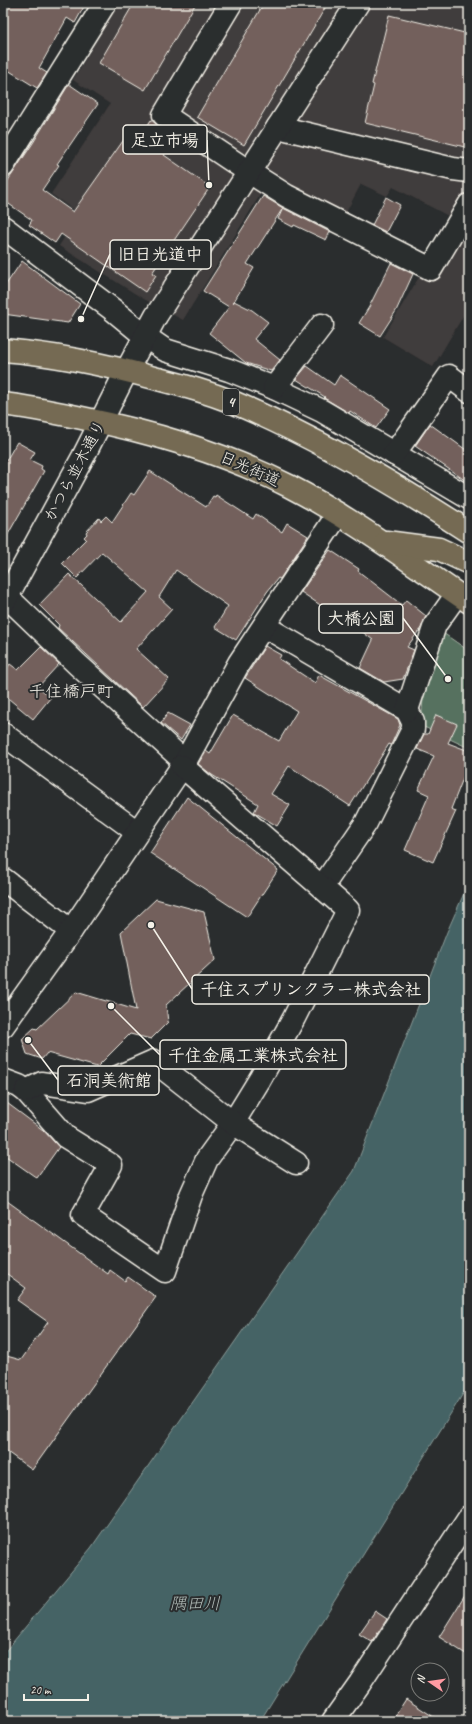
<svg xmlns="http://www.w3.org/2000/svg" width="472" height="1724" font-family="Caveat,'Klee One',sans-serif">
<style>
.built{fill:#403c3c}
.green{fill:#56715f;stroke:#a5b1a4}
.water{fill:#456365;stroke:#8b9c99}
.building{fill:#73605c;stroke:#f4f1e8}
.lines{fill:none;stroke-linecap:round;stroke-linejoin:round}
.minor-casing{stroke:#f4f1e8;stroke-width:25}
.highway-casing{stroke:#f4f1e8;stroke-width:25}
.minor{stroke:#2a2d2e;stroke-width:22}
.highway{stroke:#746b52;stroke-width:22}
.labels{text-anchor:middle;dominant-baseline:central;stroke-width:4;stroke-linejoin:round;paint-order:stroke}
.shield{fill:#2a2d2e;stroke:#b7b6b0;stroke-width:1}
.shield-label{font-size:15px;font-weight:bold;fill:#f4f1e8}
.street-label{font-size:16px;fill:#f4f1e8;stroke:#2a2d2e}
.neighbourhood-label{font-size:17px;fill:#f4f1e8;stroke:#2a2d2e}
.water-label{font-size:17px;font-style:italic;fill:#aeb8b4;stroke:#2a2d2e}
.leader{fill:none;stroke:#f4f1e8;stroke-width:1.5}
.callout-dot{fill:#f4f1e8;stroke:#2a2d2e;stroke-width:1.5}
.callout{fill:#2a2d2e;stroke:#f4f1e8;stroke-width:1.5}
.callout-label{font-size:17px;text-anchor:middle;font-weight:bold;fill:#f4f1e8}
</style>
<rect width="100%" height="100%" fill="#2a2d2e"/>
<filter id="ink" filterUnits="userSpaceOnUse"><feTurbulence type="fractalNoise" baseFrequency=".025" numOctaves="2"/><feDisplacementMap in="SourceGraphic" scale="8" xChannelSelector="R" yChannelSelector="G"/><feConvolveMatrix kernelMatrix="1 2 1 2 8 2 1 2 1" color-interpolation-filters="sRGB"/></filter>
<g filter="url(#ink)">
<path class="built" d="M119,3H469V306L433,367L383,337L454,219L393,187L387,196L361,184L343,218L265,187L183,320L142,298L59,246L79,214L51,194L110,104L73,80Z"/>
<path class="green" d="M443,633L469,651V748L422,726C421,695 428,660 443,633Z"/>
<path class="water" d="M469,882V1384L260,1721H3V1654L91,1548L354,1171L447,932Z"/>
<g class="building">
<path d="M3,3H86L75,23L67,18L39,68L47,73L37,88L3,67Z"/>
<path d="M134,3H196L145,90L99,63Z"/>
<path d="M264,3H328L244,145L197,117Z"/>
<path d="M389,15L469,34V148L365,123L374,85L372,84Z"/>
<path d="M69,84L98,104L57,164L59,165L42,190L73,212L130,131L140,137L151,120L176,138L164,155L210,187L152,273L156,275L145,292L61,234L55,243L29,225L32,220L3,200V188L33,143Z"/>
<path d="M263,196L283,208L247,264L254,268L233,303L234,301L252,310L268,322L254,339L280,360L271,371L246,363L209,333L229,307L203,291Z"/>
<path d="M386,197L400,205L386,232L372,225Z"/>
<path d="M283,208L330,232L326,240L294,225L293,227L278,219Z"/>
<path d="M22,261L80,304L68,323L3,314V289Z"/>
<path d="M391,263L413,274L396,311L380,336L359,323L369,307Z"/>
<path d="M307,366L334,385L340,375L390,409L376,428L350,411L349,413L324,398L325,397L296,379Z"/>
<path d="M430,424L469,452V483L415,446Z"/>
<path d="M17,442L35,452L30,460L42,466L41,469L44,471L3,543V466Z"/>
<path d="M150,471L206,507L213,496L215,497L216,495L253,519L256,514L282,532L287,523L308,536L280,579L278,578L267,592L236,640L215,627L228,606L176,570L159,597L172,609L136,649L169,679L143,707L58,628L59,625L39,605L69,574L121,622L148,592L102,552L77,578L62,563L86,539L84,537L87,534L86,532L99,518L101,521L106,516L112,522L131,493L134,495Z"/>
<path d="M330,550L359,569L358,571L402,605L406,600L426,616L421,628L407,647L414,650L403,679L384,682L360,668L373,640L334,610L332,613L301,592Z"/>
<path d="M265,646L281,655L279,659L315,683L319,675L398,719L400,725L391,745L389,744L350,806L289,766L271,794L290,805L277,826L254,812L258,804L212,775L198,764L206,751L210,754L233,715L279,741L297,711L245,678Z"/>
<path d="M41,647L59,664L38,687L51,697L33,719L3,694V673L10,664L18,670Z"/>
<path d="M168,713L190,725L181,740L161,723Z"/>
<path d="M436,715L457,724L448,743L469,751V763L451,809L456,811L433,862L405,850L429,795L418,790L434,756L417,749L424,734H428Z"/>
<path d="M187,797L278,870L247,917L150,853Z"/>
<path d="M156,899L204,912L215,960L166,1005L168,1022L151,1039L130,1034L97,1067L47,1053L42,1059L27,1054L22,1039L34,1028L37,1029L76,992L136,1010L121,932Z"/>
<path d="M3,1100L43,1130L59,1147L37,1178L3,1154Z"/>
<path d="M3,1198L108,1274L110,1270L125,1281L128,1277L156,1297L32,1470L3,1449V1355L21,1360L48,1322L17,1300L26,1288L3,1271Z"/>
<path d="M469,1589V1656L439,1637Z"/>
<path d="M375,1611L387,1619L372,1642L359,1634Z"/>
<path d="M406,1699L440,1721H392Z"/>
</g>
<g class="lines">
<defs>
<g id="minor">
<path d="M231,3L164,115L249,172L287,196L431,269L469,205"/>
<path d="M278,127L453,169L469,171"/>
<path d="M3,166L105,3"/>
<path d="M3,227L112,309L146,337L165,350L229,370L274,388L322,411L469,498"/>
<path d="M274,388L322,325"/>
<path d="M394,454L449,376L469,391"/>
<path d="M3,593L77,664L185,762"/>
<path d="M3,604L83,457L127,370L156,316L358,3"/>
<path d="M264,626L407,710L413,722V729L366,823L322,887"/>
<path d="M407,710L435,625L457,594"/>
<path d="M3,734L137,832"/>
<path d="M3,879L71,931"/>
<path d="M3,1026L71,931L185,762L239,663L338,514"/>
<path d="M3,1080L19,1086L26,1091L66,1137L111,1165L83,1215L165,1271L191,1195L207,1159L233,1123L260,1079L294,1018L348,910L182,766"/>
<path d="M26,1091L42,1083L88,1090L154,1061L233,1123L296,1163"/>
<path d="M333,1721L360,1683L469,1517"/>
</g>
<g id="highway">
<path d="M3,350C55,354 107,365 158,379C182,385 207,392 230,401C314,436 394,483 469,532"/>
<path d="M3,404C28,407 53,412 77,417C151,432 222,452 289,486C353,519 410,562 469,602"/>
<path d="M386,542L439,549L469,563"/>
</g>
</defs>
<use href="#minor" class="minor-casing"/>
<use href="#highway" class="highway-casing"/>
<use href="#minor" class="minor"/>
<use href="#highway" class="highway"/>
</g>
</g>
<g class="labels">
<rect class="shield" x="223" y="389" width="16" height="26" rx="3"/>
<g class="shield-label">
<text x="231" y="402">4</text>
</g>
<g class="street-label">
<text transform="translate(250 469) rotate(24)">日光街道</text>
<text transform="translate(75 471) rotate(-62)">かつら並木通り</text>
</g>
<g class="neighbourhood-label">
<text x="71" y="691">千住橋戸町</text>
</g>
<g class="water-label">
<text x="195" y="1603">隅田川</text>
</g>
</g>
<path class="leader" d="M209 185L207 140M81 319L110 254M448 679L403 618M151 925L192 989M111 1006L160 1055M28 1040L58 1080"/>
<g class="callout-dot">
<circle cx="209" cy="185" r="4"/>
<circle cx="81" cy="319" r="4"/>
<circle cx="448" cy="679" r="4"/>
<circle cx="151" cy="925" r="4"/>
<circle cx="111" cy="1006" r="4"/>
<circle cx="28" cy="1040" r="4"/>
</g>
<g class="callout">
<rect x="123" y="125" width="84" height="29" rx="4"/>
<rect x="110" y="240" width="101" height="29" rx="4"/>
<rect x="319" y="604" width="84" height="29" rx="4"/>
<rect x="192" y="975" width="237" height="29" rx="4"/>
<rect x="160" y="1040" width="186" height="29" rx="4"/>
<rect x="58" y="1066" width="101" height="29" rx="4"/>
</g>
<g class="callout-label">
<text x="165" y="146">足立市場</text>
<text x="160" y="260">旧日光道中</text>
<text x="361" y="624">大橋公園</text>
<text x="311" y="995">千住スプリンクラー株式会社</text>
<text x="253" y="1061">千住金属工業株式会社</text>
<text x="109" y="1086">石洞美術館</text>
</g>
<rect width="472" height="1724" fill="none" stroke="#2a2d2e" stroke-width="16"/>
<rect x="8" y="8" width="456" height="1708" fill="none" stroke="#f4f1e8" stroke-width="1.5" filter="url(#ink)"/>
<g transform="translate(430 1682) rotate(283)"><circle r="19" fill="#2a2d2e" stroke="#7b7b78"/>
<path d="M0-3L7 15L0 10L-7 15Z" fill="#ff9aa2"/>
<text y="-6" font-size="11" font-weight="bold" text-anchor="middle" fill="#f4f1e8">N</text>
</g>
<path d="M24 1694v6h64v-6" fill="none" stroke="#f4f1e8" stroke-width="2"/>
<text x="30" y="1694" font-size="12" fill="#f4f1e8" stroke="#2a2d2e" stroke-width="3" paint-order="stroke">20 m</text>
</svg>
